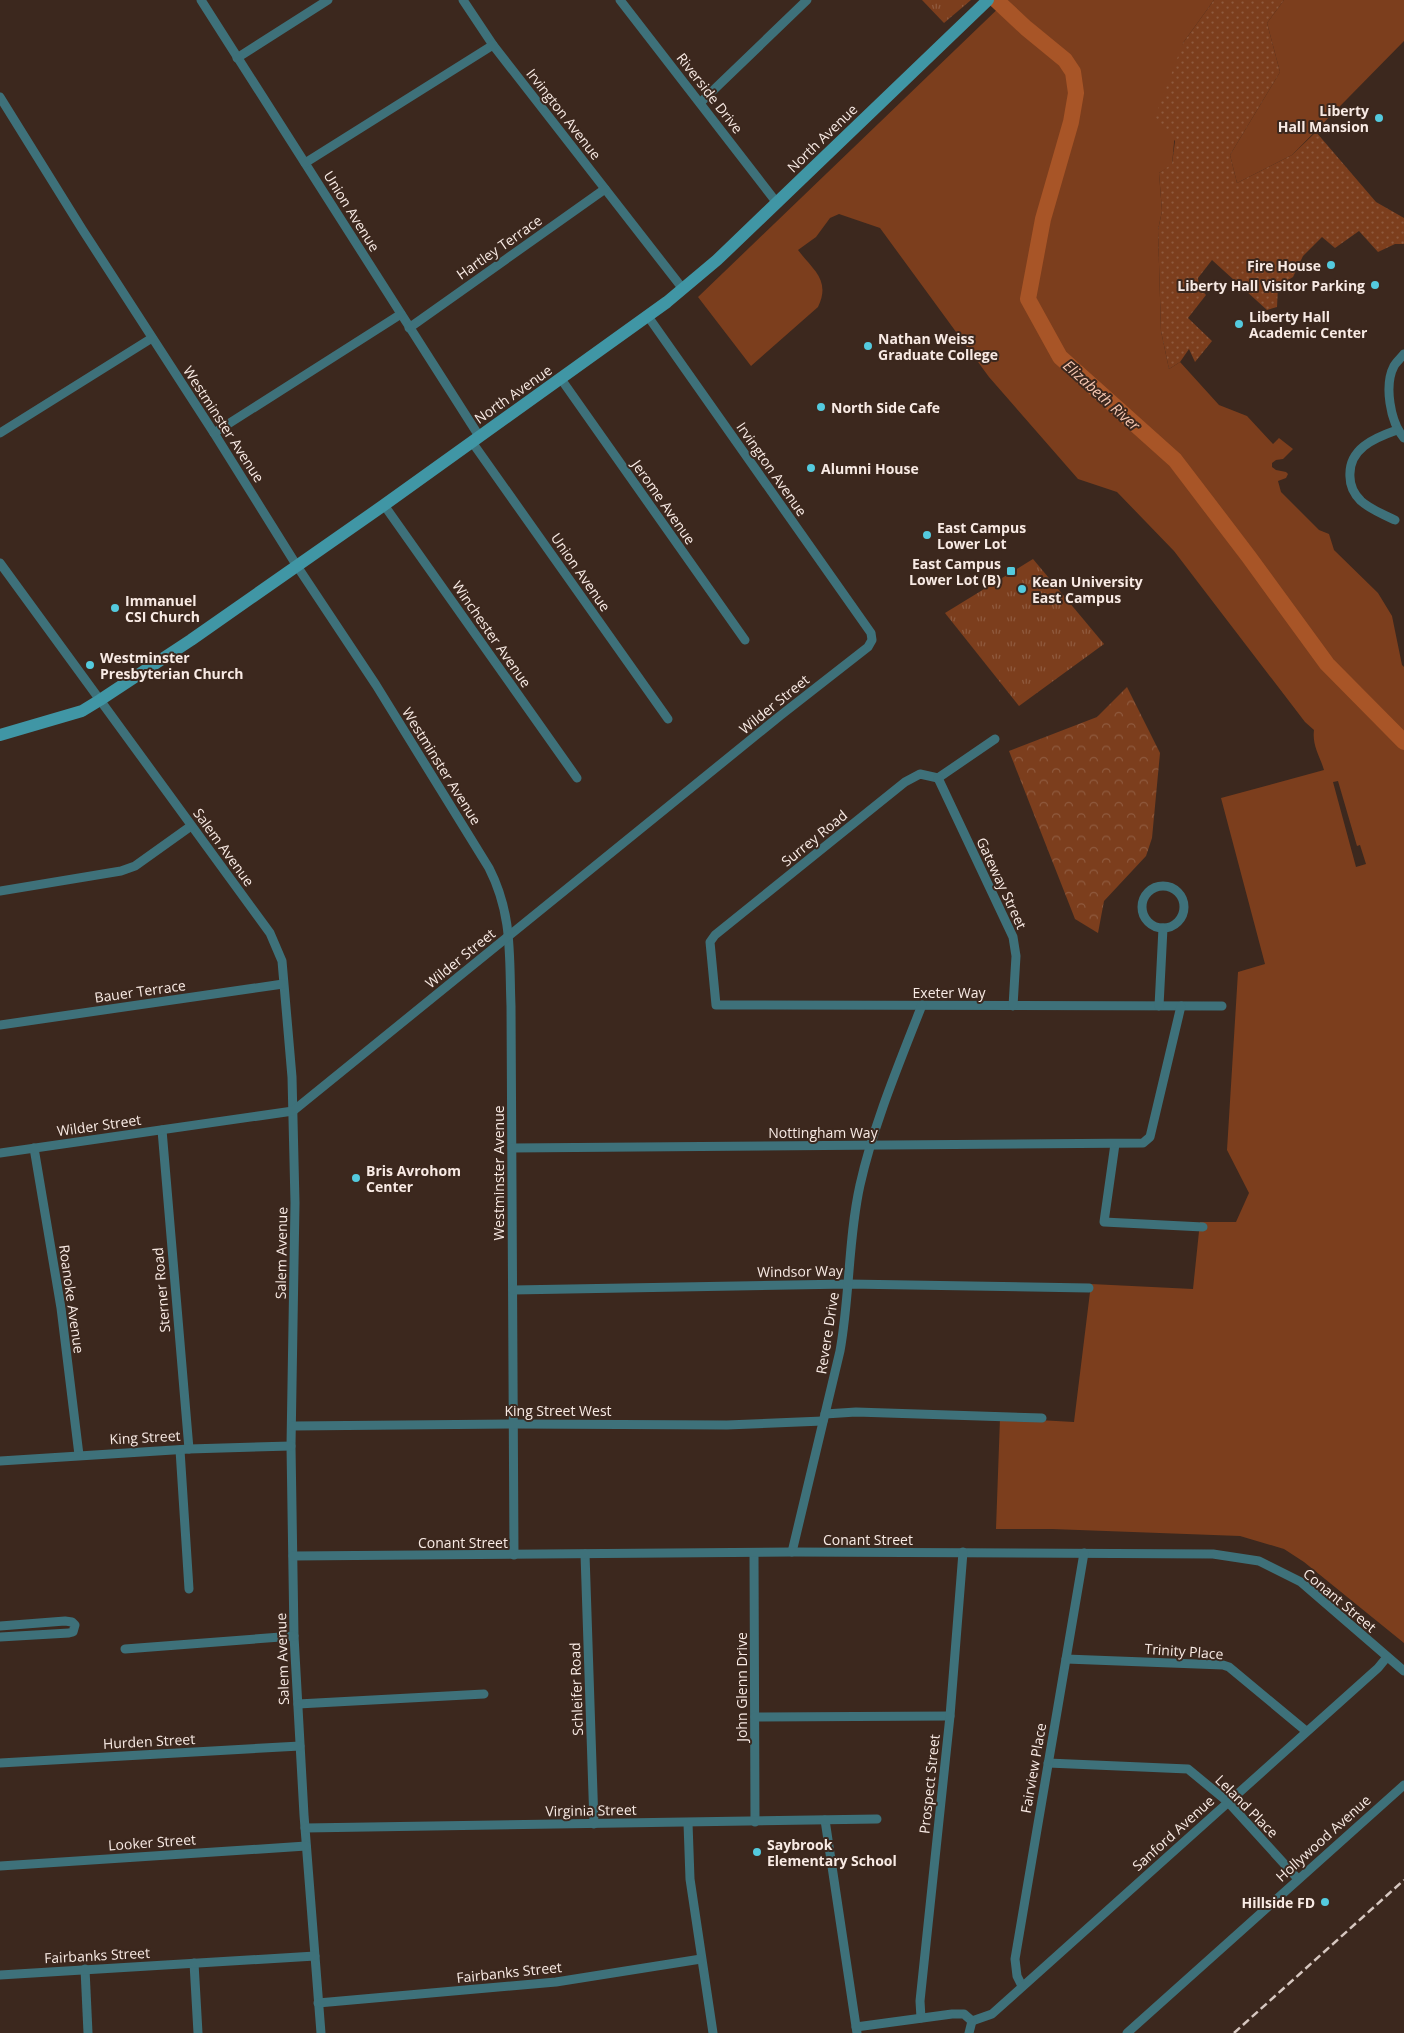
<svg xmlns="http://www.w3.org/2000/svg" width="1404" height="2033" font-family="'Open Sans',sans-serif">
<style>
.grass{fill:url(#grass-tufts)}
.forest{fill:url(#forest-crowns)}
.park{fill:#7c3e1d;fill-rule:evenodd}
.garden{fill:url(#garden-dots)}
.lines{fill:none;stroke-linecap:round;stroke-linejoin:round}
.river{stroke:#a85527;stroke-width:16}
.street{stroke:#3e717a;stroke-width:9}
.secondary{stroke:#4096a5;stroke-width:12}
.rail{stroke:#d6c7c0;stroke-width:2.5;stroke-dasharray:8 4;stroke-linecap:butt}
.poi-dot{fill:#54cade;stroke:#3c281e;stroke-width:2}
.labels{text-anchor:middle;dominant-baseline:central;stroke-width:4;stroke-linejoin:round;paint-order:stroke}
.street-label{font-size:14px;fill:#f8eae4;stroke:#3c281e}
.poi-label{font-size:14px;font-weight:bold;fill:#f8eae4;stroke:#3c281e;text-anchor:start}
.water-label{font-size:15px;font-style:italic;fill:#f6c7b1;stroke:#3c281e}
</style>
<defs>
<pattern id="grass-tufts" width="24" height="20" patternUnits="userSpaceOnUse" patternTransform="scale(1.25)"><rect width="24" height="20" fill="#7c3e1d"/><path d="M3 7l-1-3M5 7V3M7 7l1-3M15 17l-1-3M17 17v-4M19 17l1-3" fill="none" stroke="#8f5a3e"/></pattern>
<pattern id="forest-crowns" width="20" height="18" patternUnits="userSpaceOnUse" patternTransform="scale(1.25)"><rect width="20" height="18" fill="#7c3e1d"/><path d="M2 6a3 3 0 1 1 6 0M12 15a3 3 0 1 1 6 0" fill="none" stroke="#8f5a3e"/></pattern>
<pattern id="garden-dots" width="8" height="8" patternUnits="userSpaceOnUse" patternTransform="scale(1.25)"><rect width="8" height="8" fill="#7c3e1d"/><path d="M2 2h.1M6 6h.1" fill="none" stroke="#8f5a3e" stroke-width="1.8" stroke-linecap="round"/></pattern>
</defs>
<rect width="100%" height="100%" fill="#3c281e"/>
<g class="grass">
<path d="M922,0H971L944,23Z"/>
<path d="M1033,559L1104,644L1019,706L945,613Z"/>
</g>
<path class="forest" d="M1127,687L1160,753L1152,838L1146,856L1104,901L1098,933L1075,919L1009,751L1097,717Z"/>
<g class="park">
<path d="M1007,0H1214L1183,43L1172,165L1159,173L1162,211L1158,230L1161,331L1169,369L1180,362L1219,405L1247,416L1273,444L1279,438L1293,449L1283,459L1276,460L1272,463V467L1276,470L1286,472L1288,474L1286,478L1278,481L1281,492L1319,530L1329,534L1334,550L1378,593L1392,616L1402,665L1404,667V1643L1304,1562L1284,1549L1240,1536L1052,1529H996L1000,1418L1074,1422L1091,1284L1193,1289L1200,1222H1236L1249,1193L1227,1150L1238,972L1265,964L1221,798L1324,770C1320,756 1312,746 1314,730L1305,722L1174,551L1117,492L1078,479L989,377L880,228L839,214L830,218L816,237L798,250C813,270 831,280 818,307L751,366L698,297ZM1338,781L1357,846L1360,845L1366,864L1356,867L1333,782Z"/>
<path d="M1284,0H1404V41L1292,155L1237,183L1230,155L1280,72L1267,23Z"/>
</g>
<path class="garden" d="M1214,0H1284L1267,23L1280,72L1230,155L1237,183L1292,155L1316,132L1376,202L1404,218V244H1395L1378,252L1359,231L1335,248L1322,237L1303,256L1293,277L1278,286L1277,307L1267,310L1212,260L1198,278L1199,287L1206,295L1188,318L1212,341L1195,362L1189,349L1180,362L1169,369L1161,331L1158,230L1162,211L1159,173L1172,164L1175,141L1155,117L1183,43Z"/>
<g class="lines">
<path class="river" d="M996,0L1026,28L1065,60L1073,72L1076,93L1071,122L1043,219L1028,299L1060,357L1175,460L1249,557L1327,664L1404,742"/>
<g class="street">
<path d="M201,0L479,436"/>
<path d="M463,0L493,45L683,289"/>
<path d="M620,0L777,203"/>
<path d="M237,58L328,0"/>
<path d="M0,97L82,229L214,433L297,566L376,685L489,868C513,915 509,956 511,1006L514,1555"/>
<path d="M700,103L807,0"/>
<path d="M305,163L493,45"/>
<path d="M409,328L605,189"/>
<path d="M1404,354C1401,358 1396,362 1394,366C1384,385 1390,422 1404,438"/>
<path d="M561,379L745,640"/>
<path d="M0,433L152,338"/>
<path d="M214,433L401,314"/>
<path d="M472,442L668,719"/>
<path d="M384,505L577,778"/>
<path d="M1395,520C1384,515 1370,509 1361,501C1355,495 1350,486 1350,477C1348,449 1374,438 1397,430"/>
<path d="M0,563L270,933L282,961L292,1077L295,1203L291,1446L294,1636L304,1815L321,2033"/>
<path d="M995,739L938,778L920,774L905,782L715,935L710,942L716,1005L1222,1006"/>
<path d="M938,778L1013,937L1016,956L1013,1006"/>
<circle cx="1163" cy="907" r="21"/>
<path d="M0,891L121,871L135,866L191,826"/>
<path d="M1159,1006L1163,928"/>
<path d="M0,1025L283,984"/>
<path d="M162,1130L189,1449"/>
<path d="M1115,1144L1104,1222L1203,1227"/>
<path d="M34,1148L61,1308L79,1455"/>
<path d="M512,1148L1143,1143L1150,1137L1181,1006"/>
<path d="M0,1153L293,1111L781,715L868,647L872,640L871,633L647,315"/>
<path d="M513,1290L848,1284L1089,1288"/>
<path d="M825,1414L856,1412L1042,1418"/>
<path d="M293,1426L513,1424L727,1425L823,1421"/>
<path d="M180,1450L189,1589"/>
<path d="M0,1461L189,1449L291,1446"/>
<path d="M792,1552L840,1351C850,1296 848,1239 860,1185C874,1123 899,1064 922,1005"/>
<path d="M754,1553L755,1822"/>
<path d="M585,1554L594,1824"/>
<path d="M293,1556L792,1552L1213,1554L1259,1561L1301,1582L1404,1671"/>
<path d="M0,1626L65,1621L72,1622L75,1625L73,1632L69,1633L0,1637"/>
<path d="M125,1649L294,1636"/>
<path d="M1066,1659L1223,1665L1229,1667L1306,1731"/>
<path d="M298,1704L484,1694"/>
<path d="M755,1717L950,1716"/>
<path d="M0,1763L300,1746"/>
<path d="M1048,1763L1188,1769L1228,1802L1298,1879"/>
<path d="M825,1820L857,2033"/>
<path d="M688,1823L690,1879L713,2033"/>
<path d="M305,1828L877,1819"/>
<path d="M0,1866L306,1846"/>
<path d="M194,1963L198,2033"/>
<path d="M85,1969L88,2033"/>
<path d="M0,1975L315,1956"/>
<path d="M1022,1986L1017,1976L1015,1959L1084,1553"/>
<path d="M318,2003L556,1982L701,1959"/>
<path d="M921,2018L920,2001L950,1716L963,1552"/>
<path d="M972,2021L992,2014L1378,1668L1387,1657"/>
<path d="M856,2027L952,2014H964L972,2021"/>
<path d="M969,2033L972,2021"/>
<path d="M1127,2033L1404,1785"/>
</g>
<path class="secondary" d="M0,735L82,711L100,700L191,640L384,505L667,302L717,260L988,0"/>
<path class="rail" d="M1234,2033L1404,1880"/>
</g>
<g class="poi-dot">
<circle cx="1379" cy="118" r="5"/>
<circle cx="1331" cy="265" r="5"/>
<circle cx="1375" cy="285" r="5"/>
<circle cx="1239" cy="324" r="5"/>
<circle cx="868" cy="346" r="5"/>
<circle cx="821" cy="407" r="5"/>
<circle cx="811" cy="468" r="5"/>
<circle cx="927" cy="535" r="5"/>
<rect x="1006" y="566" width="10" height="10" rx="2.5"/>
<circle cx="1022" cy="589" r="5"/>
<circle cx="115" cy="608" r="5"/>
<circle cx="90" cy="665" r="5"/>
<circle cx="356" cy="1178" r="5"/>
<circle cx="757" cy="1852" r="5"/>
<circle cx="1325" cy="1902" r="5"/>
</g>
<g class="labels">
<g class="street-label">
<text transform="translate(710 93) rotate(52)">Riverside Drive</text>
<text transform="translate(564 114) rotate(52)">Irvington Avenue</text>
<text transform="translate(822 138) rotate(-44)">North Avenue</text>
<text transform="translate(352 211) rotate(58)">Union Avenue</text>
<text transform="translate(499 247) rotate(-35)">Hartley Terrace</text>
<text transform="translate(513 394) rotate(-35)">North Avenue</text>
<text transform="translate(224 424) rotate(57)">Westminster Avenue</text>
<text transform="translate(772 469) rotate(55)">Irvington Avenue</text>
<text transform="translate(664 502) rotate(55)">Jerome Avenue</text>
<text transform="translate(581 572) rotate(55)">Union Avenue</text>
<text transform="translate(492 634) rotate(55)">Winchester Avenue</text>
<text transform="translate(774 704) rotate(-39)">Wilder Street</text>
<text transform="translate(442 766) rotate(58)">Westminster Avenue</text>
<text transform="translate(814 838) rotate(-39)">Surrey Road</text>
<text transform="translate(224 847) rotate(54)">Salem Avenue</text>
<text transform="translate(1002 883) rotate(65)">Gateway Street</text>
<text transform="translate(460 958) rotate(-39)">Wilder Street</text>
<text transform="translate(140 991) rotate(-8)">Bauer Terrace</text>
<text x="949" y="992">Exeter Way</text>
<text transform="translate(99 1125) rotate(-8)">Wilder Street</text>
<text x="823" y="1132">Nottingham Way</text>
<text transform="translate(498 1173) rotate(-90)">Westminster Avenue</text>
<text transform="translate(281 1253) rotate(-89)">Salem Avenue</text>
<text transform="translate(800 1271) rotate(-1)">Windsor Way</text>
<text transform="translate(161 1290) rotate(-95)">Sterner Road</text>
<text transform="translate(72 1299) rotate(82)">Roanoke Avenue</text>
<text transform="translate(827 1333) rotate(-81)">Revere Drive</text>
<text x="558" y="1410">King Street West</text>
<text transform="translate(145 1437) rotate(-3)">King Street</text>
<text x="868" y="1539">Conant Street</text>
<text x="463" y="1542">Conant Street</text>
<text transform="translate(1340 1600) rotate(40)">Conant Street</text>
<text transform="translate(1184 1651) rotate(4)">Trinity Place</text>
<text transform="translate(282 1659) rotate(-92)">Salem Avenue</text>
<text transform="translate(741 1687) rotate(-90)">John Glenn Drive</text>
<text transform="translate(576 1689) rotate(-92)">Schleifer Road</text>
<text transform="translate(149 1741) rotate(-3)">Hurden Street</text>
<text transform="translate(1033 1768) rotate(-80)">Fairview Place</text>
<text transform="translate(929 1784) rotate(-84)">Prospect Street</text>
<text transform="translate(1247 1806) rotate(45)">Leland Place</text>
<text transform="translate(591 1810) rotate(-1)">Virginia Street</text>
<text transform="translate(1173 1833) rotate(-42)">Sanford Avenue</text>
<text transform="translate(1323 1838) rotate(-42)">Hollywood Avenue</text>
<text transform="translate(152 1842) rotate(-4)">Looker Street</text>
<text transform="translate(97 1955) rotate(-3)">Fairbanks Street</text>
<text transform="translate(509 1972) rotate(-6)">Fairbanks Street</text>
</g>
<g class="poi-label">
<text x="1369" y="110" text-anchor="end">Liberty<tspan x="1369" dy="16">Hall Mansion</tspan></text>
<text x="1321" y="265" text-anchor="end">Fire House</text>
<text x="1365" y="285" text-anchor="end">Liberty Hall Visitor Parking</text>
<text x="1249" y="316">Liberty Hall<tspan x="1249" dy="16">Academic Center</tspan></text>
<text x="878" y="338">Nathan Weiss<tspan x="878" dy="16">Graduate College</tspan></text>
<text x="831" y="407">North Side Cafe</text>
<text x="821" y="468">Alumni House</text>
<text x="937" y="527">East Campus<tspan x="937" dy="16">Lower Lot</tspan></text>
<text x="1001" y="563" text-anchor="end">East Campus<tspan x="1001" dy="16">Lower Lot (B)</tspan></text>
<text x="1032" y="581">Kean University<tspan x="1032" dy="16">East Campus</tspan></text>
<text x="125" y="600">Immanuel<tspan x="125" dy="16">CSI Church</tspan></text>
<text x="100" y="657">Westminster<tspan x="100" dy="16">Presbyterian Church</tspan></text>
<text x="366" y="1170">Bris Avrohom<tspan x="366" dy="16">Center</tspan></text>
<text x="767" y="1844">Saybrook<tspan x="767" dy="16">Elementary School</tspan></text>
<text x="1315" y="1902" text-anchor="end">Hillside FD</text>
</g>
<g class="water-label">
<text transform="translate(1102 395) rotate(42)">Elizabeth River</text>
</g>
</g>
</svg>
